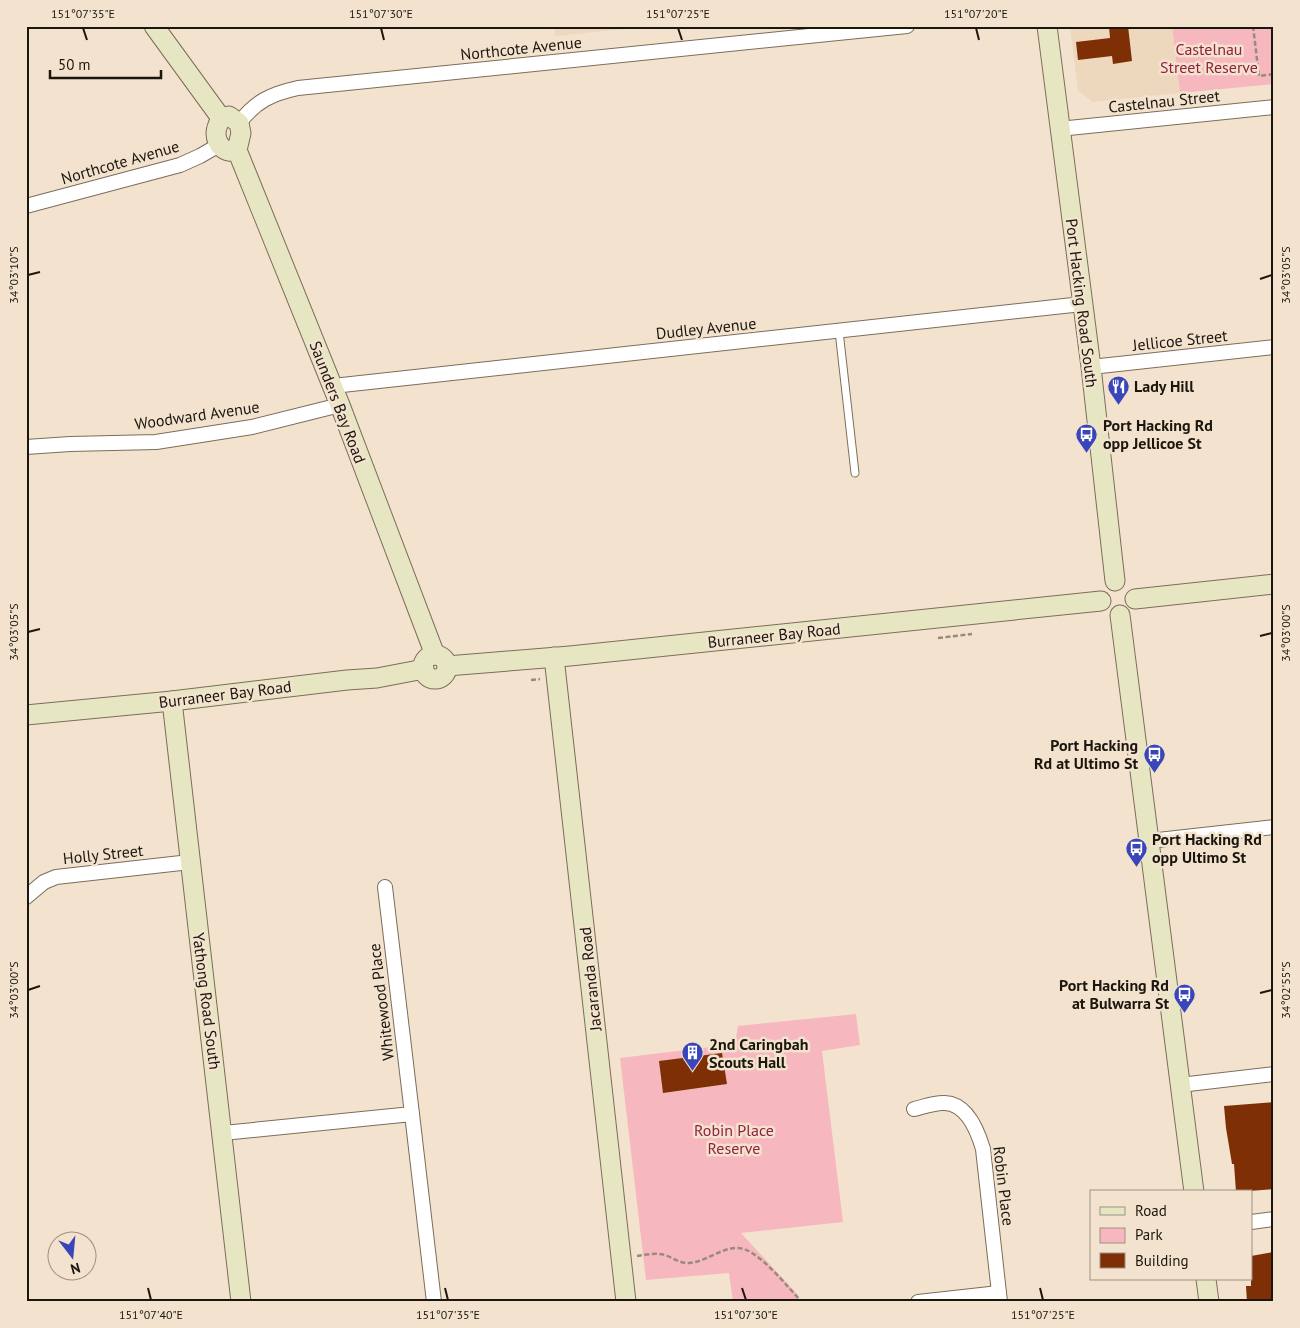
<svg xmlns="http://www.w3.org/2000/svg" width="1300" height="1328" font-family="'PT Sans',sans-serif">
<style>
.built{fill:#edd8bd}
.green{fill:#f7b7bf}
.building{fill:#7e2f05}
.lines{fill:none;stroke-linecap:round;stroke-linejoin:round}
.lane-casing{stroke:#7c6d5b;stroke-width:9}
.street-casing{stroke:#7c6d5b;stroke-width:16}
.secondary-casing{stroke:#7c6d5b;stroke-width:21}
.path{stroke:#978c7c;stroke-width:2.5;stroke-dasharray:5 2.5;stroke-linecap:butt}
.lane{stroke:#fff;stroke-width:7}
.street{stroke:#fff;stroke-width:14}
.secondary{stroke:#e7e6c3;stroke-width:19}
.ticks{fill:none;stroke:#1b160e;stroke-width:2}
.labels{text-anchor:middle;dominant-baseline:central;stroke-width:5;stroke-linejoin:round;paint-order:stroke}
.street-label{font-size:16px;fill:#1b160e;stroke:#f3e3ce}
.park-label{font-size:16px;fill:#922040;stroke:#f3e3ce}
.poi-label{font-size:16px;font-weight:bold;fill:#1b160e;stroke:#f3e3ce;text-anchor:start}
.neatline{fill:none;stroke:#1b160e;stroke-width:2}
.ticks-label{font-size:12px;text-anchor:middle;fill:#1b160e}
</style>
<rect width="100%" height="100%" fill="#f3e3ce"/>
<g class="built">
<path d="M554,26H656L555,36Z"/>
<path d="M1070,26H1172L1180,93L1093,102L1078,91Z"/>
</g>
<g class="green">
<path d="M1172,26H1274V84L1180,93Z"/>
<path d="M856,1014L860,1045L822,1051L843,1222L741,1233L798,1295L794,1302H733L729,1273L646,1280L620,1058L735,1044L738,1026Z"/>
</g>
<g class="building">
<path d="M1109,26H1128L1132,61L1113,64L1112,56L1078,60L1076,42L1110,38Z"/>
<path d="M722,1053L727,1084L663,1093L659,1061Z"/>
<path d="M1274,1102V1189L1236,1192L1234,1164H1232L1226,1128L1224,1106Z"/>
<path d="M1274,1252V1302H1247L1246,1286H1251V1256Z"/>
</g>
<g class="lines">
<defs>
<path id="lane" d="M839,331L855,473"/>
<g id="street">
<path d="M239,123C256,101 271,94 298,88L907,26"/>
<path d="M1059,129L1274,107"/>
<path d="M26,206L180,165L200,156L219,145"/>
<path d="M1091,367L1274,347"/>
<path d="M333,386L1082,304"/>
<path d="M26,447L70,444L156,442L252,427L340,405"/>
<path d="M1149,841L1274,827"/>
<path d="M385,887L412,1114"/>
<path d="M26,897L44,882L56,877L190,862"/>
<path d="M1180,1085L1274,1074"/>
<path d="M914,1109C923,1107 936,1102 945,1103C967,1104 978,1132 983,1149L1000,1302"/>
<path d="M223,1133L412,1114L434,1302"/>
<path d="M1251,1222L1274,1219"/>
<path d="M918,1302L999,1293"/>
</g>
<g id="secondary">
<path d="M154,26L221,118"/>
<path d="M1047,26L1091,367L1115,581"/>
<path d="M229,116L239,123L241,133L237,150C226,155 216,145 216,133C216,128 219,122 221,118Z"/>
<path d="M237,150L340,405L435,655"/>
<path d="M1135,599L1274,584"/>
<path d="M1120,615L1194,1192"/>
<circle cx="435" cy="667" r="12"/>
<path d="M554,657L626,1302"/>
<path d="M447,666L570,656L1101,601"/>
<path d="M172,701C194,902 219,1101 241,1302"/>
<path d="M26,715L172,701L347,680L377,678L424,669"/>
<path d="M1206,1279L1209,1302"/>
</g>
</defs>
<use href="#lane" class="lane-casing"/>
<use href="#street" class="street-casing"/>
<use href="#secondary" class="secondary-casing"/>
<g class="path">
<path d="M1253,26L1259,76L1274,74"/>
<path d="M938,638L972,634"/>
<path d="M531,680L540,679"/>
<path d="M637,1256C644,1255 653,1253 660,1254C670,1255 679,1264 689,1263C706,1262 720,1248 737,1248C757,1247 788,1288 802,1302"/>
</g>
<use href="#lane" class="lane"/>
<use href="#street" class="street"/>
<use href="#secondary" class="secondary"/>
</g>
<path class="ticks" d="M83,28L87,40M381,28L384,40M678,28L682,40M976,28L979,40M28,275L40,272M1260,279L1272,275M28,632L40,629M1260,636L1272,633M28,990L40,986M1260,993L1272,990M148,1288L151,1300M445,1288L448,1300M742,1288L746,1300M1040,1288L1043,1300"/>
<defs>
<symbol id="restaurant-pin" viewBox="-11 -11 22 30"><path d="M0 17L-7.5 6A9.5 9.5 0 1 1 7.5 6Z" fill="#3945b8" stroke="#f3e3ce"/><path d="M-5-6h1v4h1v-4h1v4h1v-4h1v5L-1.5 .5V6h-2V.5L-5-1ZM5-6V6H3V1.5H1.5Q1.5-4 5-6Z" fill="#fff"/></symbol>
<symbol id="bus-pin" viewBox="-11 -11 22 30"><path d="M0 17L-7.5 6A9.5 9.5 0 1 1 7.5 6Z" fill="#3945b8" stroke="#f3e3ce"/><path d="M-5-6H5V4H4V6H2V4H-2V6H-4V4H-5ZM-3.5-4V0h7V-4ZM-3.5 1.2v1.5H-2V1.2ZM2 1.2v1.5H3.5V1.2Z" fill="#fff"/></symbol>
<symbol id="building-pin" viewBox="-11 -11 22 30"><path d="M0 17L-7.5 6A9.5 9.5 0 1 1 7.5 6Z" fill="#3945b8" stroke="#f3e3ce"/><path d="M-4-6H4V6H1V3H-1V6H-4ZM-2.5-4.3h1.7v1.8h-1.7ZM.8-4.3h1.7v1.8H.8ZM-2.5-1h1.7V.8h-1.7ZM.8-1h1.7V.8H.8Z" fill="#fff"/></symbol>
</defs>
<g fill-rule="evenodd">
<use href="#restaurant-pin" x="1106" y="374" width="25" height="34"/>
<use href="#bus-pin" x="1074" y="422" width="25" height="34"/>
<use href="#bus-pin" x="1142" y="742" width="25" height="34"/>
<use href="#bus-pin" x="1124" y="836" width="25" height="34"/>
<use href="#bus-pin" x="1172" y="982" width="25" height="34"/>
<use href="#building-pin" x="680" y="1040" width="25" height="34"/>
</g>
<g class="labels">
<g class="street-label">
<text transform="translate(521 48) rotate(-6)">Northcote Avenue</text>
<text transform="translate(1164 101) rotate(-6)">Castelnau Street</text>
<text transform="translate(120 162) rotate(-16)">Northcote Avenue</text>
<text transform="translate(1082 303) rotate(83)">Port Hacking Road South</text>
<text transform="translate(706 328) rotate(-6)">Dudley Avenue</text>
<text transform="translate(1180 340) rotate(-6)">Jellicoe Street</text>
<text transform="translate(338 402) rotate(69)">Saunders Bay Road</text>
<text transform="translate(197 415) rotate(-8)">Woodward Avenue</text>
<text transform="translate(774 635) rotate(-6)">Burraneer Bay Road</text>
<text transform="translate(225 694) rotate(-7)">Burraneer Bay Road</text>
<text transform="translate(103 854) rotate(-6)">Holly Street</text>
<text transform="translate(590 979) rotate(-96)">Jacaranda Road</text>
<text transform="translate(207 1001) rotate(83)">Yathong Road South</text>
<text transform="translate(381 1002) rotate(-97)">Whitewood Place</text>
<text transform="translate(1004 1186) rotate(83)">Robin Place</text>
</g>
<g class="park-label">
<text x="1209" y="49">Castelnau<tspan x="1209" dy="18">Street Reserve</tspan></text>
<text x="734" y="1130">Robin Place<tspan x="734" dy="18">Reserve</tspan></text>
</g>
<g class="poi-label">
<text x="1134" y="386">Lady Hill</text>
<text x="1103" y="425">Port Hacking Rd<tspan x="1103" dy="18">opp Jellicoe St</tspan></text>
<text x="1138" y="745" text-anchor="end">Port Hacking<tspan x="1138" dy="18">Rd at Ultimo St</tspan></text>
<text x="1152" y="839">Port Hacking Rd<tspan x="1152" dy="18">opp Ultimo St</tspan></text>
<text x="1169" y="985" text-anchor="end">Port Hacking Rd<tspan x="1169" dy="18">at Bulwarra St</tspan></text>
<text x="709" y="1044">2nd Caringbah<tspan x="709" dy="18">Scouts Hall</tspan></text>
</g>
</g>
<rect width="1300" height="1328" fill="none" stroke="#f3e3ce" stroke-width="55"/>
<rect x="1090" y="1190" width="162" height="90" fill="#f3e3ce" stroke="#9d9181"/>
<rect x="1100" y="1207" width="25" height="8" fill="#e7e6c3" stroke="#9d9181"/>
<text x="1135" y="1216" font-size="15" fill="#1b160e">Road</text>
<rect x="1100" y="1228" width="25" height="15" fill="#f7b7bf" stroke="#9d9181"/>
<text x="1135" y="1240" font-size="15" fill="#1b160e">Park</text>
<rect x="1100" y="1253" width="25" height="15" fill="#7e2f05" stroke="#9d9181"/>
<text x="1135" y="1266" font-size="15" fill="#1b160e">Building</text>
<g transform="translate(72 1256) rotate(164)"><circle r="24" fill="#f3e3ce" stroke="#9d9181"/>
<path d="M0-4L9 19L0 12L-9 19Z" fill="#3945b8"/>
<text y="-8" font-size="14" font-weight="bold" text-anchor="middle" fill="#1b160e">N</text>
</g>
<path d="M50 70v8h111v-8" fill="none" stroke="#1b160e" stroke-width="2.5"/>
<text x="58" y="70" font-size="15" fill="#1b160e" stroke="#f3e3ce" stroke-width="4" paint-order="stroke">50 m</text>
<rect x="28" y="28" width="1244" height="1272" class="neatline"/>
<g class="ticks-label">
<text x="83" y="18">151°07'35"E</text>
<text x="381" y="18">151°07'30"E</text>
<text x="678" y="18">151°07'25"E</text>
<text x="976" y="18">151°07'20"E</text>
<text transform="translate(14 275) rotate(-90)" y="4">34°03'10"S</text>
<text transform="translate(1286 275) rotate(-90)" y="4">34°03'05"S</text>
<text transform="translate(14 632) rotate(-90)" y="4">34°03'05"S</text>
<text transform="translate(1286 633) rotate(-90)" y="4">34°03'00"S</text>
<text transform="translate(14 990) rotate(-90)" y="4">34°03'00"S</text>
<text transform="translate(1286 990) rotate(-90)" y="4">34°02'55"S</text>
<text x="151" y="1319">151°07'40"E</text>
<text x="448" y="1319">151°07'35"E</text>
<text x="746" y="1319">151°07'30"E</text>
<text x="1043" y="1319">151°07'25"E</text>
</g>
</svg>
